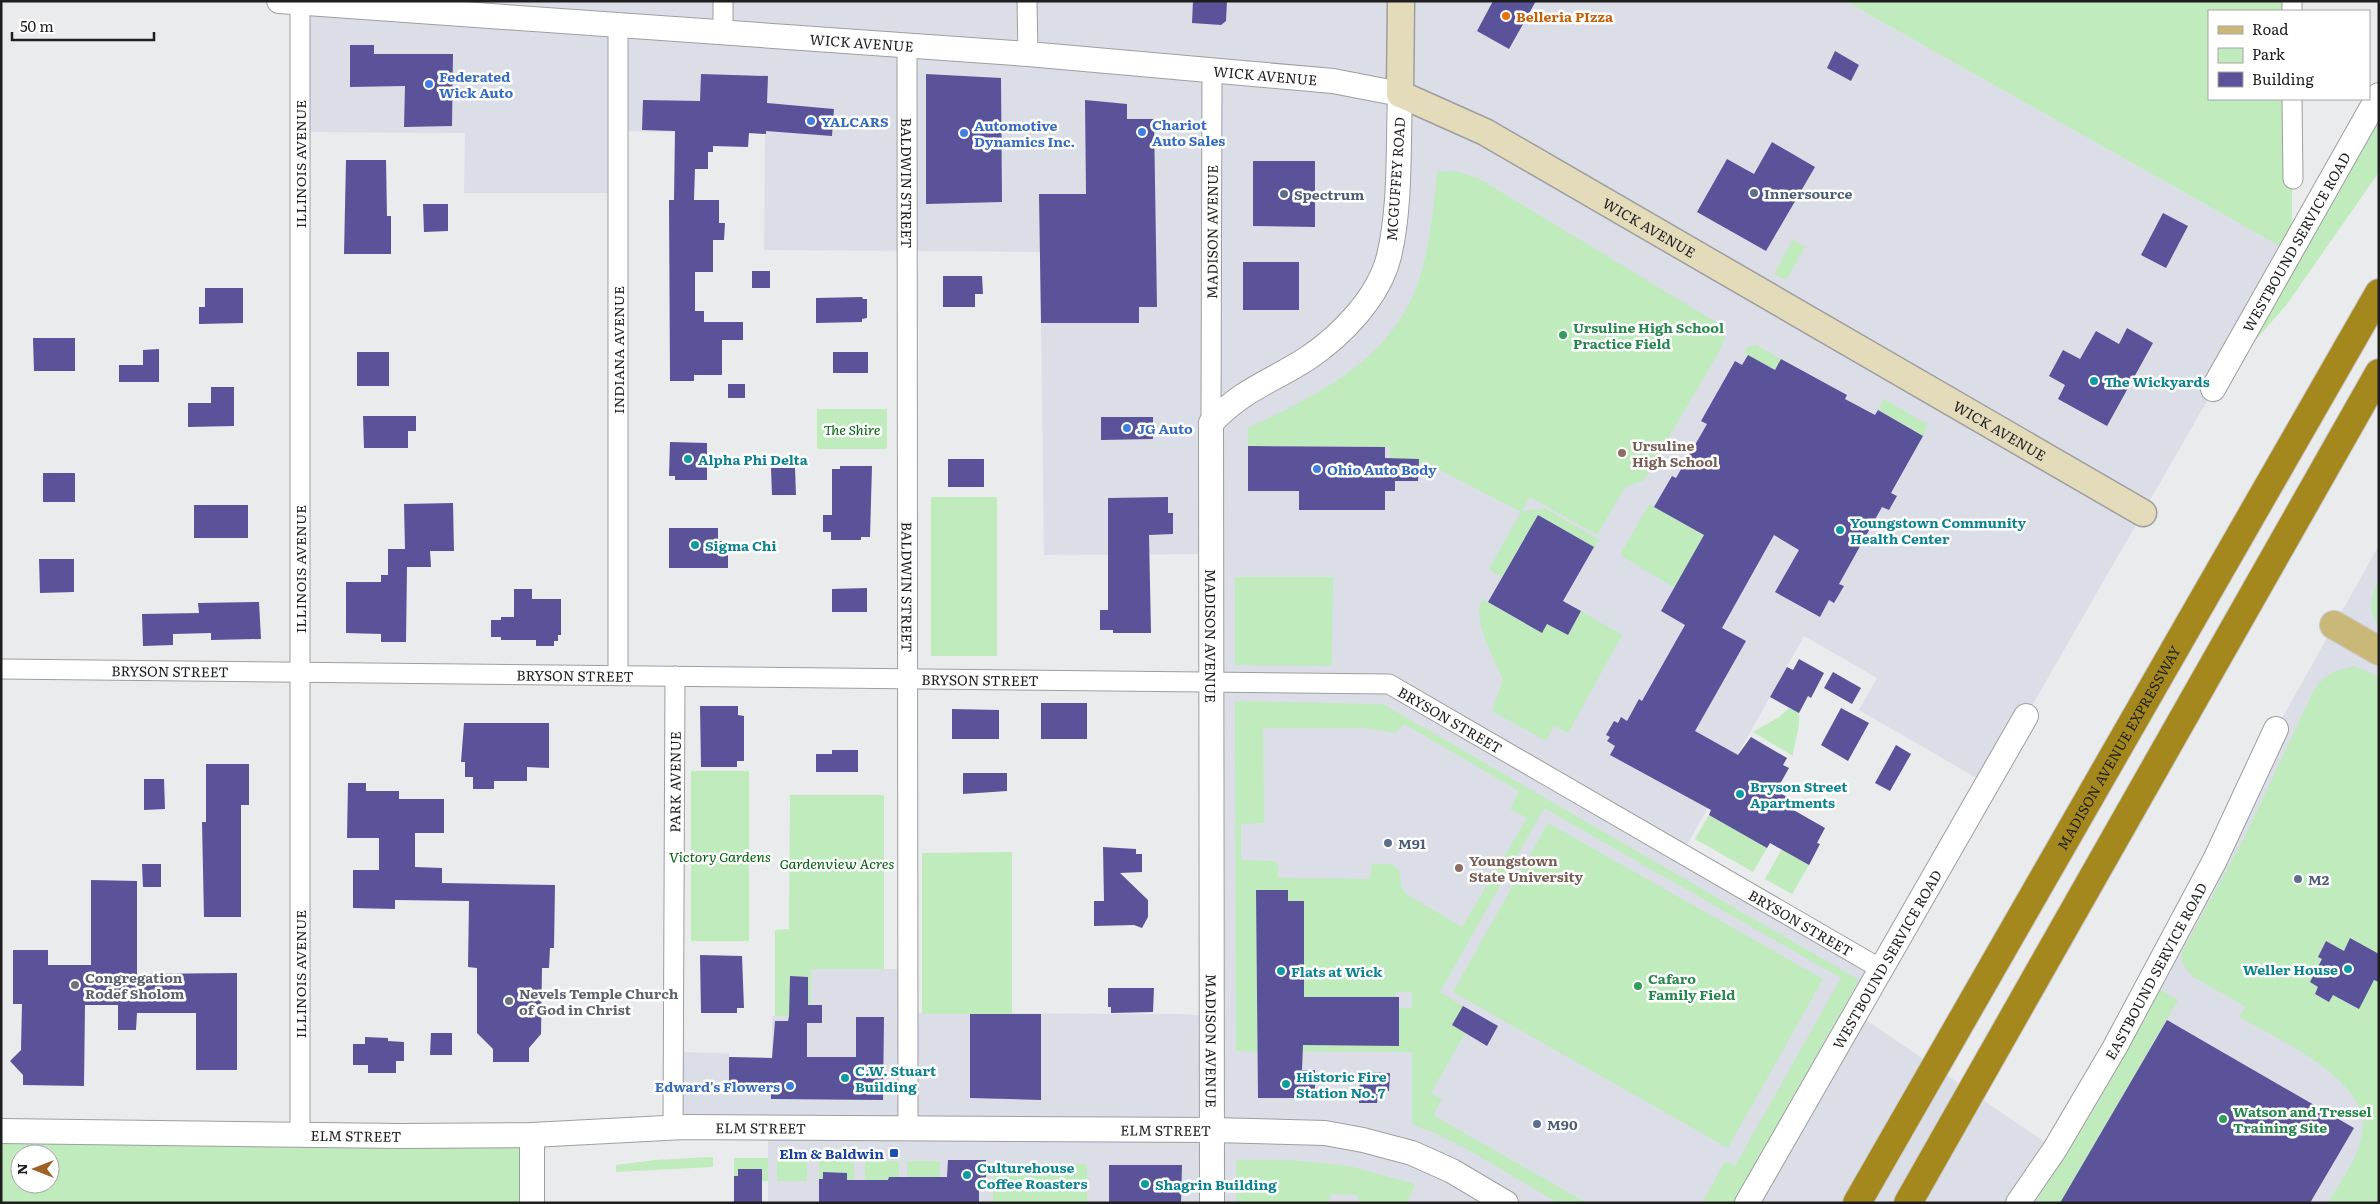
<svg xmlns="http://www.w3.org/2000/svg" width="2380" height="1204" font-family="Literata,serif">
<style>
.built{fill:#dbdee7}
.green{fill:#bfebbd;fill-rule:evenodd}
.building{fill:#5a5399}
.lines{fill:none;stroke-linecap:round;stroke-linejoin:round}
.minor-casing{stroke:#9d9e9f;stroke-width:21}
.tertiary-casing{stroke:#9d9e9f;stroke-width:26}
.secondary-casing{stroke:#9d9e9f;stroke-width:29}
.primary-casing{stroke:#c9c9c9;stroke-width:30}
.motorway-casing{stroke:#c9c9c9;stroke-width:30}
.minor{stroke:#fff;stroke-width:19}
.tertiary{stroke:#fff;stroke-width:24}
.secondary{stroke:#e4dbbb;stroke-width:26}
.primary{stroke:#c9b877;stroke-width:28}
.motorway{stroke:#a5881d;stroke-width:28}
.food-dot{fill:#e8710a;stroke:#fff;stroke-width:2}
.shop-dot{fill:#3f7fe0;stroke:#fff;stroke-width:2}
.service-dot{fill:#5c6f8a;stroke:#fff;stroke-width:2}
.leisure-dot{fill:#2e9e5b;stroke:#fff;stroke-width:2}
.culture-dot{fill:#0f9aa8;stroke:#fff;stroke-width:2}
.education-dot{fill:#8d6e63;stroke:#fff;stroke-width:2}
.worship-dot{fill:#6b7280;stroke:#fff;stroke-width:2}
.transit-dot{fill:#1a4fb4;stroke:#fff;stroke-width:2}
.labels{text-anchor:middle;dominant-baseline:central;stroke-width:5;stroke-linejoin:round;paint-order:stroke}
.food-label{font-size:14px;font-weight:bold;fill:#c56008;stroke:#fff;text-anchor:start}
.street-label{font-size:14px;fill:#1e1e1f;stroke:#fff}
.shop-label{font-size:14px;font-weight:bold;fill:#366cbe;stroke:#fff;text-anchor:start}
.service-label{font-size:14px;font-weight:bold;fill:#4e5e75;stroke:#fff;text-anchor:start}
.leisure-label{font-size:14px;font-weight:bold;fill:#27864d;stroke:#fff;text-anchor:start}
.culture-label{font-size:14px;font-weight:bold;fill:#0d838f;stroke:#fff;text-anchor:start}
.park-label{font-size:14px;font-style:italic;fill:#00610d;stroke:#fff}
.education-label{font-size:14px;font-weight:bold;fill:#785e54;stroke:#fff;text-anchor:start}
.worship-label{font-size:14px;font-weight:bold;fill:#5b616d;stroke:#fff;text-anchor:start}
.transit-label{font-size:14px;font-weight:bold;fill:#164399;stroke:#fff;text-anchor:end}
</style>
<rect width="100%" height="100%" fill="#eaebed"/>
<path class="built" d="M279,1H1845L2292,253L1987,784L1859,710L1877,678L1804,636L1682,854L1881,969L1856,1013L2055,1149L2276,729L2379,545V1203H768V1128L673,1127V1052L729,1053V1057L772,1058V1016H810V969H908V1013L1182,1014L1212,1016V554L1044,555L1040,252L764,250L765,134L619,131L618,193H464L465,133L300,132L299,3Z"/>
<g class="green">
<path d="M1845,1H2292V11H2209V99H2292V252L2379,95V172L2287,304L2213,389L2292,253Z"/>
<path d="M1455,171L1478,178L1724,327L1725,337L1719,352L1643,481L1625,487L1597,535L1530,497L1522,511L1546,509L1601,541L1600,543L1597,542L1594,547L1538,515L1502,577L1489,569L1521,512L1430,465L1390,459V447L1248,446V428C1315,396 1388,362 1416,288C1430,251 1433,211 1437,172Z"/>
<path d="M1793,240L1805,247L1786,280L1774,274Z"/>
<path d="M1756,345L1781,359L1775,370L1744,353L1747,347Z"/>
<path d="M1884,399L1928,425L1923,436L1878,410Z"/>
<rect x="817" y="409" width="70" height="40"/>
<rect x="931" y="497" width="66" height="159"/>
<path d="M1650,503V505L1704,535L1674,587L1620,555Z"/>
<path d="M1235,577H1333L1332,666L1235,665Z"/>
<path d="M2379,579V626C2367,612 2371,595 2379,579Z"/>
<path d="M1482,599L1542,633L1547,624L1568,635L1581,611L1622,635L1568,733L1554,726L1546,741L1492,711L1503,680C1495,660 1471,618 1482,599Z"/>
<path d="M2355,666L2379,677V954L2351,939L2344,951L2326,941L2318,956L2322,959L2310,982L2318,987L2315,995L2329,1002L2333,995L2358,1009L2374,980L2379,982V1203H2328C2339,1183 2357,1161 2361,1138C2362,1133 2364,1125 2363,1119C2355,1073 2276,1038 2239,1017L2246,1007L2192,976L2183,965L2181,954L2244,838L2313,692C2323,675 2335,670 2355,666Z"/>
<path d="M1235,701L1383,704L1859,980L1733,1203H1702L1725,1161L1735,1166L1841,978L1544,808L1440,992L1463,1006L1452,1025L1465,1033L1431,1093L1442,1100L1433,1115L1587,1203H1558L1467,1149L1437,1134L1412,1124V1052L1236,1051ZM1404,724L1519,791L1510,809L1527,818L1462,927L1406,894L1401,886L1399,870L1391,864H1372L1370,879L1278,878V865L1275,861L1241,860V824L1264,823L1263,728H1367L1395,733ZM1256,890H1288V901H1304V997H1396V992H1412V1008H1399L1398,1045H1257L1259,990H1257Z"/>
<path d="M1789,708L1798,711C1802,726 1794,740 1793,756L1753,732L1779,717Z"/>
<rect x="691" y="771" width="58" height="170"/>
<path d="M790,795H884V969H811L810,1016H775V930L789,929Z"/>
<path d="M1709,815L1717,820L1718,817L1767,848L1753,872L1695,839Z"/>
<path d="M1548,823L1823,979L1728,1148L1453,992Z"/>
<path d="M1782,849L1809,865L1792,894L1765,879Z"/>
<path d="M1012,852V1014H922V853Z"/>
<path d="M2160,990L2178,1000L2060,1203H2035L2095,1108Z"/>
<path d="M1,1131L532,1135V1203H1ZM20,1154H50V1184H20Z"/>
<path d="M713,1157V1167L616,1172V1165L656,1160Z"/>
<path d="M734,1158H768V1181H762V1169H738V1176H734Z"/>
<rect x="777" y="1159" width="30" height="22"/>
<path d="M819,1159H854V1186H847V1173L823,1172V1179H819Z"/>
<path d="M1236,1160H1290L1349,1166L1415,1184L1407,1203H1359L1358,1195L1330,1194L1329,1203H1236Z"/>
<path d="M865,1161H899V1180H869L865,1187Z"/>
<path d="M907,1161H940L939,1203L932,1177H911L910,1183H907Z"/>
<path d="M993,1163L1087,1164V1203H993Z"/>
</g>
<g class="building">
<path d="M1193,1H1227L1226,21L1221,25L1192,23Z"/>
<path d="M1493,1H1536L1509,49L1477,31Z"/>
<path d="M350,45H374V54H453L452,126L404,127L405,86L350,87Z"/>
<path d="M1835,51L1859,65L1851,81L1827,68Z"/>
<path d="M701,74L768,76L767,103L834,109L832,136L766,131V134L749,133L748,147L713,146V152H708V169H695L694,200H719V223H725L724,240H713V272H695V311H704V322H743V340H722V375H694V381H670L669,200H674L675,131L642,130L643,100L700,101Z"/>
<path d="M926,74L1001,78L1002,202L926,204Z"/>
<path d="M1085,100L1127,104V119H1154L1157,307H1139V323H1041L1039,194H1086Z"/>
<path d="M1772,142L1815,167L1766,251L1697,212L1727,159L1754,174Z"/>
<path d="M346,160H386L387,216H391V254H344Z"/>
<path d="M1253,161H1315V227L1253,226Z"/>
<path d="M423,204H448V231L424,232Z"/>
<path d="M2163,213L2188,226L2166,268L2141,255Z"/>
<rect x="1243" y="262" width="56" height="48"/>
<rect x="752" y="271" width="18" height="17"/>
<path d="M943,276H982L983,294H975V307H943Z"/>
<path d="M205,288H243V323L199,324V307H205Z"/>
<path d="M862,297L863,299H867V318L862,319V322L816,323V298Z"/>
<path d="M2127,328L2153,343L2107,426L2058,399L2065,385L2049,376L2063,350L2080,359L2096,331L2119,344Z"/>
<path d="M33,338H75V371H34Z"/>
<path d="M159,349V382H119V365H143V350Z"/>
<rect x="357" y="352" width="32" height="34"/>
<rect x="833" y="352" width="35" height="21"/>
<path d="M1748,355L1775,370L1781,359L1847,395L1845,399L1875,415L1878,410L1923,436L1891,493L1897,496L1889,510L1882,507L1839,584L1844,586L1834,603L1829,600L1820,617L1775,592L1799,550L1774,535L1722,628L1746,641L1695,731L1738,755L1751,737L1787,758L1783,765L1789,768L1776,791L1794,801L1790,808L1825,828L1817,843L1820,844L1809,865L1770,843L1767,848L1709,815L1711,810L1610,755L1615,746L1607,741L1610,737L1606,735L1614,721L1618,723L1621,717L1627,721L1639,699L1642,701L1685,625L1661,611L1704,535L1654,507L1672,476L1676,478L1707,424L1701,421L1735,361L1742,365Z"/>
<rect x="728" y="384" width="17" height="14"/>
<path d="M211,387H234V426L188,427V403H211Z"/>
<path d="M363,416H416V431H408V448H364Z"/>
<path d="M1101,417H1153V439L1101,440Z"/>
<path d="M670,442L707,443V480H675V476H669Z"/>
<path d="M1248,446L1385,447V458L1419,459L1418,481H1395V491H1385V510H1299V491H1248Z"/>
<rect x="948" y="459" width="36" height="28"/>
<path d="M840,466H872L870,537H861V540H831V532H823V515H832V469H840Z"/>
<path d="M771,468H795L796,495H772Z"/>
<rect x="43" y="473" width="32" height="29"/>
<path d="M1168,497V513H1173V534L1149,535L1151,633H1113V630H1100V610H1108V498Z"/>
<path d="M453,503L454,551H430L431,567H407L406,642H381V634L346,633V582H381V575H388V549H405L404,504Z"/>
<rect x="194" y="505" width="54" height="33"/>
<path d="M1538,515L1594,547L1563,601L1581,611L1568,635L1547,624L1542,633L1488,602Z"/>
<path d="M669,528H718V541H722V550H728V568H669Z"/>
<path d="M39,559H74V592L40,593Z"/>
<path d="M867,588V612H832V589Z"/>
<path d="M514,589H532V599H561V635H558V641H554V646H536V640H501V637H491V620H501V617H514Z"/>
<path d="M259,602L261,639L211,640V633L173,634V645L143,646L142,614L199,613L198,603Z"/>
<path d="M1799,659L1824,673L1811,698L1808,696L1799,713L1770,697L1787,667L1793,670Z"/>
<path d="M1833,672L1861,688L1852,704L1824,688Z"/>
<rect x="1041" y="703" width="46" height="36"/>
<path d="M700,706H738V715L744,716V761H737V767H701Z"/>
<path d="M1841,708L1869,723L1848,761L1821,745Z"/>
<path d="M952,709L999,710V739H952Z"/>
<path d="M464,723H549V768L527,767V781H494V789H473V777H465V762H461Z"/>
<path d="M1896,745L1911,754L1890,791L1875,783Z"/>
<path d="M832,750H858V772H816V754H832Z"/>
<path d="M206,764H249V805H241V917H204L202,822H206Z"/>
<path d="M963,773H1007V791L963,794Z"/>
<path d="M144,779H164L165,809L144,810Z"/>
<path d="M348,783H366V791H399V799H444V833H415V867L442,868V883L555,885L554,948H550L549,968H542L541,1034L529,1048V1062H493V1049L477,1033V968L468,967L469,901L395,900V909L353,908V870H379V838H347Z"/>
<path d="M1103,847L1136,849V854H1142V872L1120,873L1148,900V917L1142,928L1134,925L1094,926V901H1104Z"/>
<path d="M142,864H161V887H143Z"/>
<path d="M91,880L137,881V974L237,973V1070H196V1013H137L136,1030H118V1005H85L84,1086L23,1085V1075L10,1061L21,1050L22,1004H13V950H48V965H91Z"/>
<path d="M1256,890H1288V901H1304V997H1399V1046L1303,1045L1302,1070H1315V1098H1258Z"/>
<path d="M2350,938L2379,954V982L2374,980L2359,1009L2333,995L2329,1002L2315,994L2318,987L2310,982L2322,959L2318,957L2326,941L2344,951Z"/>
<path d="M700,955L742,956L744,1008H737V1013H701Z"/>
<path d="M790,976L808,977V1005H822V1023H807V1057H856V1017H884L883,1100L771,1099V1085L729,1084V1057L772,1058L775,1021H788L789,1016Z"/>
<path d="M1108,988H1154L1153,1012L1111,1013V1007H1108Z"/>
<path d="M1463,1006L1498,1026L1487,1046L1452,1025Z"/>
<path d="M970,1014H1041V1100L970,1098Z"/>
<path d="M2167,1020L2354,1128L2310,1203H2060Z"/>
<path d="M431,1033H452V1055H430Z"/>
<path d="M365,1037L388,1038V1041L404,1042V1061H396V1073H368V1065H353V1044H365Z"/>
<path d="M1360,1072L1390,1073L1389,1091L1378,1090L1377,1103H1359Z"/>
<path d="M948,1160H986V1189H979V1203H819V1179H823V1172L847,1173V1180H888L889,1177H947Z"/>
<path d="M1109,1165H1182L1181,1203H1109Z"/>
<path d="M738,1169H762V1203H734V1176H738Z"/>
</g>
<g class="lines">
<defs>
<g id="minor">
<path d="M723,1V33"/>
<path d="M1027,1L1028,54"/>
<path d="M2292,1V11"/>
<path d="M300,3V1135"/>
<path id="s1" d="M907,45L908,1128"/>
<path d="M2292,99L2293,179"/>
<path id="s2" d="M1211,423L1212,70"/>
<path id="s3" d="M1,669L1389,684L1881,969"/>
<path d="M618,675V25"/>
<path id="s4" d="M673,1127L675,676"/>
</g>
<g id="tertiary">
<path id="s5" d="M279,1L1028,54L1333,81L1400,94C1398,145 1401,206 1389,256C1379,297 1342,335 1308,358C1271,382 1243,389 1211,423L1212,1203"/>
<path id="s6" d="M2213,389L2379,95"/>
<path id="s7" d="M1,1131L401,1136L532,1135L684,1127L1212,1130L1325,1133L1363,1140L1412,1153L1452,1171L1506,1203"/>
<path d="M532,1135V1203"/>
<path id="s8" d="M1747,1203L2026,716"/>
<path id="s9" d="M2018,1203L2055,1149L2115,1047L2215,860L2276,729"/>
</g>
<g id="secondary">
<path id="s10" d="M1401,1L1400,94L1485,132L2143,513"/>
</g>
<path id="primary" d="M2334,625L2379,651"/>
<g id="motorway">
<path id="s11" d="M1857,1203L2379,293"/>
<path d="M1908,1203L2379,373"/>
</g>
</defs>
<use href="#minor" class="minor-casing"/>
<use href="#tertiary" class="tertiary-casing"/>
<use href="#secondary" class="secondary-casing"/>
<use href="#primary" class="primary-casing"/>
<use href="#motorway" class="motorway-casing"/>
<use href="#minor" class="minor"/>
<use href="#tertiary" class="tertiary"/>
<use href="#secondary" class="secondary"/>
<use href="#primary" class="primary"/>
<use href="#motorway" class="motorway"/>
</g>
<circle class="food-dot" cx="1506" cy="16" r="5"/>
<g class="shop-dot">
<circle cx="429" cy="84" r="5"/>
<circle cx="811" cy="121" r="5"/>
<circle cx="1142" cy="132" r="5"/>
<circle cx="964" cy="133" r="5"/>
<circle cx="1127" cy="428" r="5"/>
<circle cx="1317" cy="469" r="5"/>
<circle cx="790" cy="1086" r="5"/>
</g>
<g class="service-dot">
<circle cx="1754" cy="193" r="5"/>
<circle cx="1284" cy="194" r="5"/>
<circle cx="1388" cy="843" r="5"/>
<circle cx="2298" cy="879" r="5"/>
<circle cx="1537" cy="1124" r="5"/>
</g>
<g class="leisure-dot">
<circle cx="1563" cy="335" r="5"/>
<circle cx="1638" cy="986" r="5"/>
<circle cx="2223" cy="1119" r="5"/>
</g>
<g class="culture-dot">
<circle cx="2094" cy="381" r="5"/>
<circle cx="688" cy="459" r="5"/>
<circle cx="1840" cy="530" r="5"/>
<circle cx="695" cy="545" r="5"/>
<circle cx="1740" cy="794" r="5"/>
<circle cx="2348" cy="969" r="5"/>
<circle cx="1281" cy="971" r="5"/>
<circle cx="845" cy="1078" r="5"/>
<circle cx="1286" cy="1084" r="5"/>
<circle cx="967" cy="1175" r="5"/>
<circle cx="1145" cy="1184" r="5"/>
</g>
<g class="education-dot">
<circle cx="1622" cy="453" r="5"/>
<circle cx="1459" cy="868" r="5"/>
</g>
<g class="worship-dot">
<circle cx="75" cy="985" r="5"/>
<circle cx="509" cy="1001" r="5"/>
</g>
<rect class="transit-dot" x="889" y="1148" width="10" height="10" rx="2.5"/>
<g class="labels">
<g class="food-label">
<text x="1516" y="16">Belleria PIzza</text>
</g>
<g class="street-label">
<text stroke="none"><textPath href="#s5" startOffset="584">WICK AVENUE</textPath></text>
<text stroke="none"><textPath href="#s5" startOffset="989">WICK AVENUE</textPath></text>
<text transform="translate(300 164) rotate(-90)">ILLINOIS AVENUE</text>
<text transform="translate(1395 179) rotate(-86)">MCGUFFEY ROAD</text>
<text stroke="none"><textPath href="#s1" startOffset="138">BALDWIN STREET</textPath></text>
<text stroke="none"><textPath href="#s10" startOffset="376">WICK AVENUE</textPath></text>
<text stroke="none"><textPath href="#s2" startOffset="191">MADISON AVENUE</textPath></text>
<text stroke="none"><textPath href="#s6" startOffset="169">WESTBOUND SERVICE ROAD</textPath></text>
<text transform="translate(618 350) rotate(-90)">INDIANA AVENUE</text>
<text stroke="none"><textPath href="#s10" startOffset="781">WICK AVENUE</textPath></text>
<text transform="translate(300 569) rotate(-90)">ILLINOIS AVENUE</text>
<text stroke="none"><textPath href="#s1" startOffset="542">BALDWIN STREET</textPath></text>
<text stroke="none"><textPath href="#s5" startOffset="1751">MADISON AVENUE</textPath></text>
<text stroke="none"><textPath href="#s3" startOffset="169">BRYSON STREET</textPath></text>
<text stroke="none"><textPath href="#s3" startOffset="574">BRYSON STREET</textPath></text>
<text stroke="none"><textPath href="#s3" startOffset="979">BRYSON STREET</textPath></text>
<text stroke="none"><textPath href="#s3" startOffset="1459">BRYSON STREET</textPath></text>
<text stroke="none"><textPath href="#s11" startOffset="525">MADISON AVENUE EXPRESSWAY</textPath></text>
<text stroke="none"><textPath href="#s4" startOffset="345">PARK AVENUE</textPath></text>
<text stroke="none"><textPath href="#s3" startOffset="1864">BRYSON STREET</textPath></text>
<text stroke="none"><textPath href="#s8" startOffset="281">WESTBOUND SERVICE ROAD</textPath></text>
<text stroke="none"><textPath href="#s9" startOffset="270">EASTBOUND SERVICE ROAD</textPath></text>
<text transform="translate(300 974) rotate(-90)">ILLINOIS AVENUE</text>
<text stroke="none"><textPath href="#s5" startOffset="2156">MADISON AVENUE</textPath></text>
<text stroke="none"><textPath href="#s7" startOffset="760">ELM STREET</textPath></text>
<text stroke="none"><textPath href="#s7" startOffset="1165">ELM STREET</textPath></text>
<text stroke="none"><textPath href="#s7" startOffset="355">ELM STREET</textPath></text>
</g>
<g class="shop-label">
<text x="439" y="76">Federated<tspan x="439" dy="16">Wick Auto</tspan></text>
<text x="821" y="121">YALCARS</text>
<text x="1152" y="124">Chariot<tspan x="1152" dy="16">Auto Sales</tspan></text>
<text x="974" y="125">Automotive<tspan x="974" dy="16">Dynamics Inc.</tspan></text>
<text x="1137" y="428">JG Auto</text>
<text x="1327" y="469">Ohio Auto Body</text>
<text x="780" y="1086" text-anchor="end">Edward's Flowers</text>
</g>
<g class="service-label">
<text x="1764" y="193">Innersource</text>
<text x="1294" y="194">Spectrum</text>
<text x="1398" y="843">M91</text>
<text x="2308" y="879">M2</text>
<text x="1547" y="1124">M90</text>
</g>
<g class="leisure-label">
<text x="1573" y="327">Ursuline High School<tspan x="1573" dy="16">Practice Field</tspan></text>
<text x="1648" y="978">Cafaro<tspan x="1648" dy="16">Family Field</tspan></text>
<text x="2233" y="1111">Watson and Tressel<tspan x="2233" dy="16">Training Site</tspan></text>
</g>
<g class="culture-label">
<text x="2104" y="381">The Wickyards</text>
<text x="698" y="459">Alpha Phi Delta</text>
<text x="1850" y="522">Youngstown Community<tspan x="1850" dy="16">Health Center</tspan></text>
<text x="705" y="545">Sigma Chi</text>
<text x="1750" y="786">Bryson Street<tspan x="1750" dy="16">Apartments</tspan></text>
<text x="2338" y="969" text-anchor="end">Weller House</text>
<text x="1291" y="971">Flats at Wick</text>
<text x="855" y="1070">C.W. Stuart<tspan x="855" dy="16">Building</tspan></text>
<text x="1296" y="1076">Historic Fire<tspan x="1296" dy="16">Station No. 7</tspan></text>
<text x="977" y="1167">Culturehouse<tspan x="977" dy="16">Coffee Roasters</tspan></text>
<text x="1155" y="1184">Shagrin Building</text>
</g>
<g class="park-label">
<text x="852" y="429">The Shire</text>
<text x="720" y="856">Victory Gardens</text>
<text x="837" y="863">Gardenview Acres</text>
</g>
<g class="education-label">
<text x="1632" y="445">Ursuline<tspan x="1632" dy="16">High School</tspan></text>
<text x="1469" y="860">Youngstown<tspan x="1469" dy="16">State University</tspan></text>
</g>
<g class="worship-label">
<text x="85" y="977">Congregation<tspan x="85" dy="16">Rodef Sholom</tspan></text>
<text x="519" y="993">Nevels Temple Church<tspan x="519" dy="16">of God in Christ</tspan></text>
</g>
<g class="transit-label">
<text x="884" y="1153">Elm &amp; Baldwin</text>
</g>
</g>
<rect width="2380" height="1204" fill="none" stroke="#1e1e1f" stroke-width="5"/>
<rect x="2208" y="10" width="162" height="90" fill="#ffffff" stroke="#a5a5a5"/>
<rect x="2218" y="26" width="25" height="8" fill="#c9b877" stroke="#a5a5a5"/>
<text x="2252" y="35" font-size="15" fill="#1e1e1f">Road</text>
<rect x="2218" y="48" width="25" height="15" fill="#bfebbd" stroke="#a5a5a5"/>
<text x="2252" y="60" font-size="15" fill="#1e1e1f">Park</text>
<rect x="2218" y="72" width="25" height="15" fill="#5a5399" stroke="#a5a5a5"/>
<text x="2252" y="85" font-size="15" fill="#1e1e1f">Building</text>
<g transform="translate(35 1169) rotate(270)"><circle r="24" fill="#ffffff" stroke="#a5a5a5"/>
<path d="M0-4L9 19L0 12L-9 19Z" fill="#9d6123"/>
<text y="-8" font-size="14" font-weight="bold" text-anchor="middle" fill="#1e1e1f">N</text>
</g>
<path d="M12 32v8h142v-8" fill="none" stroke="#1e1e1f" stroke-width="2.5"/>
<text x="20" y="32" font-size="15" fill="#1e1e1f" stroke="#ffffff" stroke-width="4" paint-order="stroke">50 m</text>
</svg>
